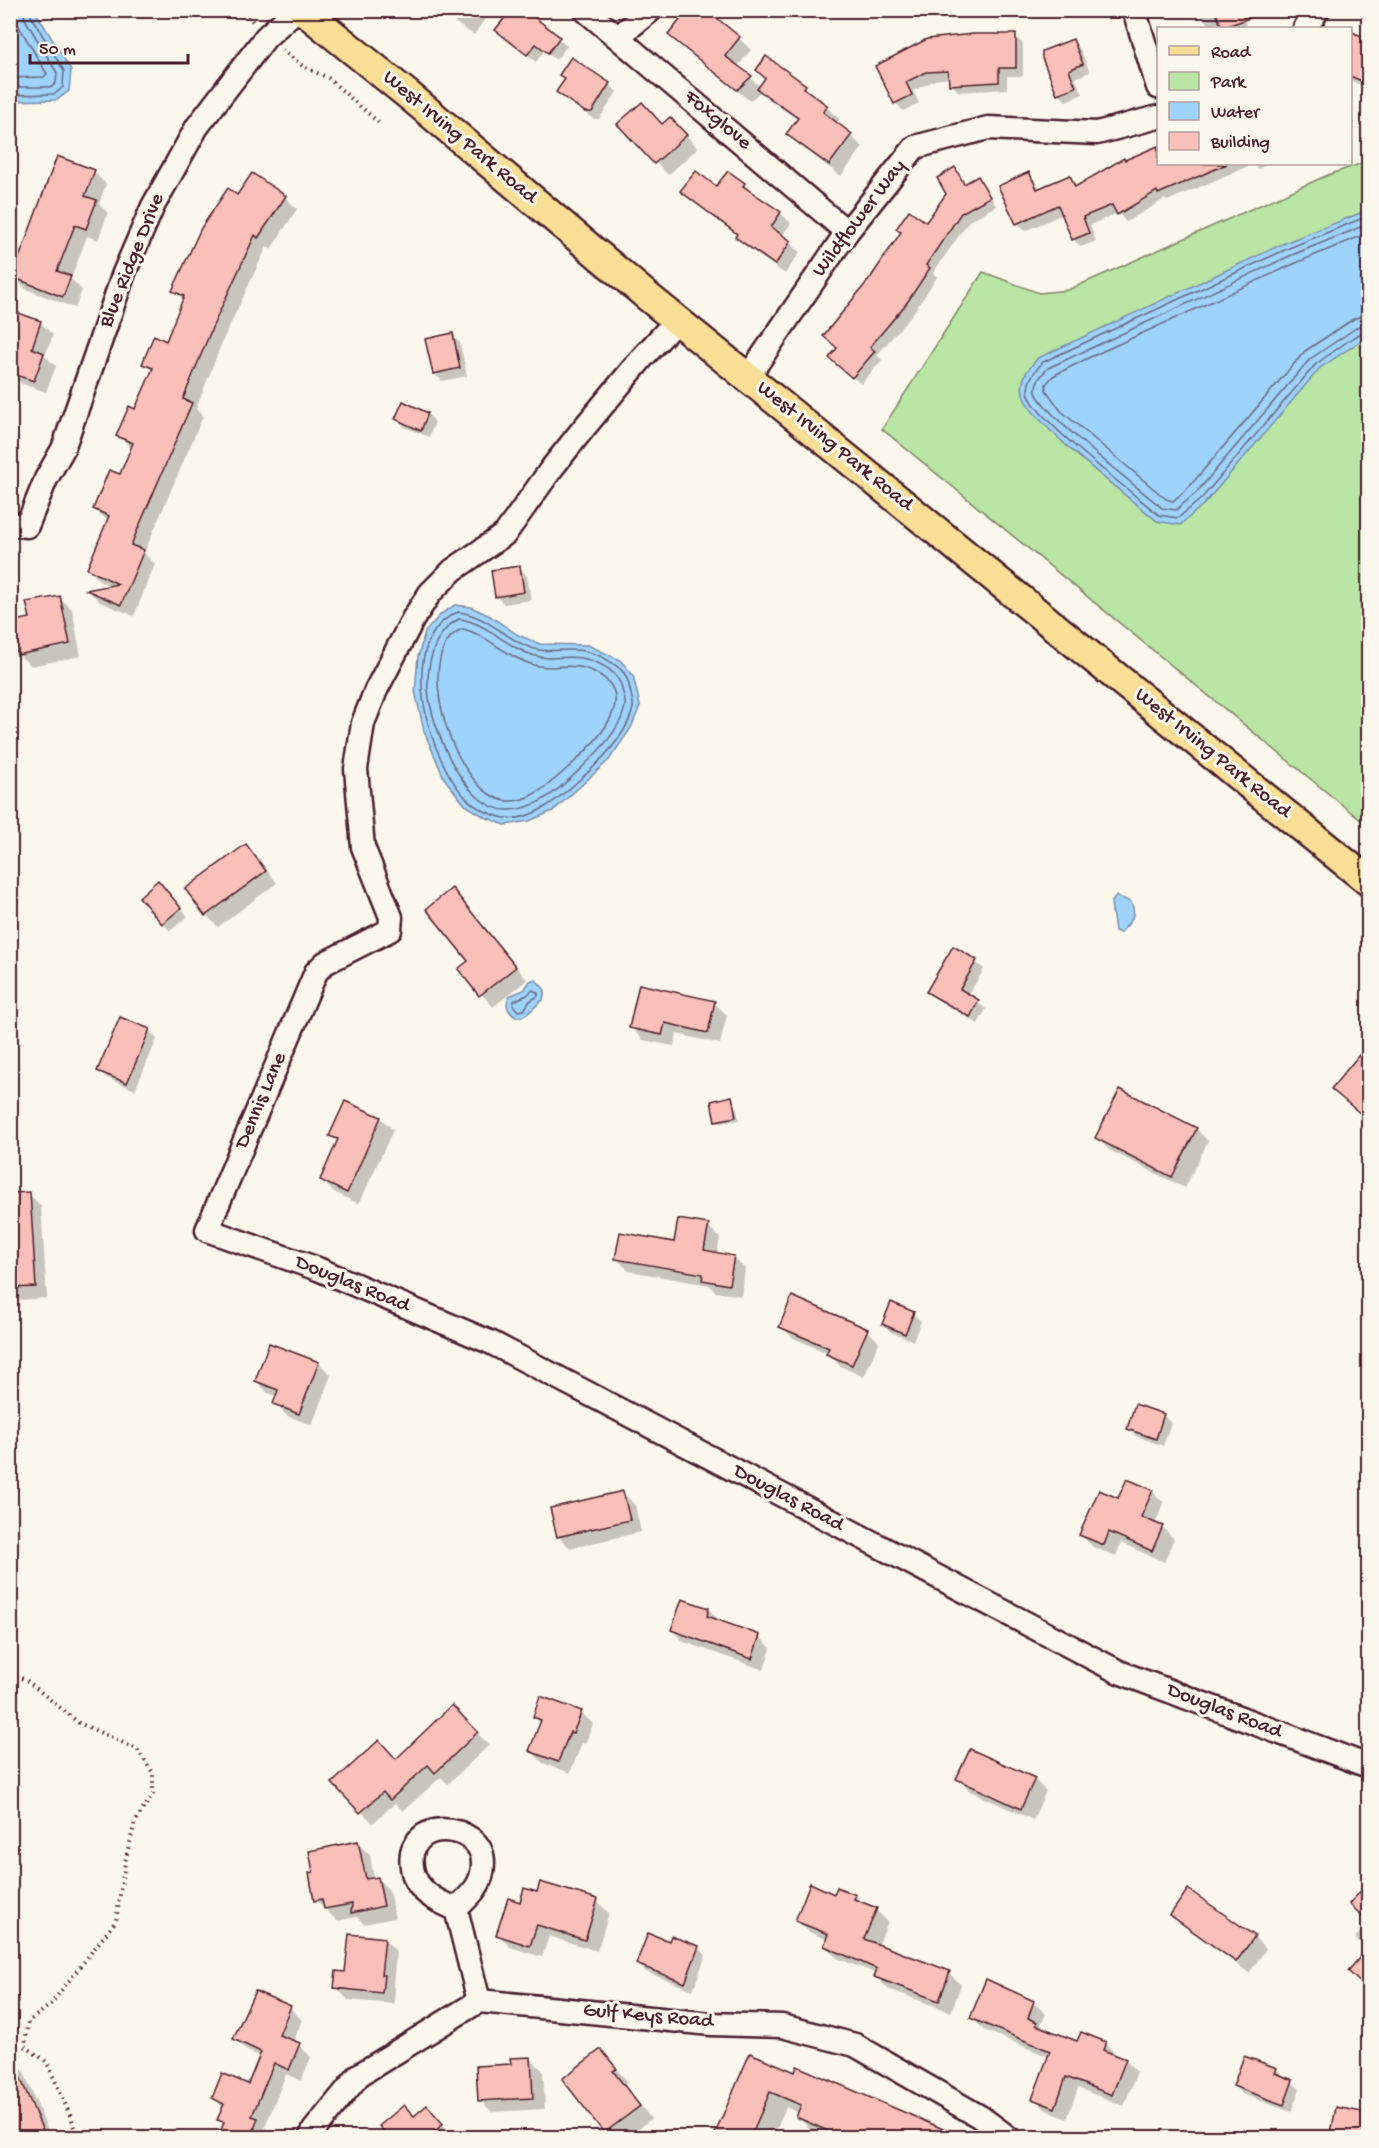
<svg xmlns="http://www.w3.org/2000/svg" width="1379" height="2148" font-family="'Gochi Hand',sans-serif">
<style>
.green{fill:#b9e6a4;stroke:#828268;stroke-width:1.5}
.water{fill:#9ed3fc;stroke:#7c8ba8;stroke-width:1.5}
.shadow{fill:#0003}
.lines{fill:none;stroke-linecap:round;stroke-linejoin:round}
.shore{stroke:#6c677f;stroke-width:1.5}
.building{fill:#fbbfba;stroke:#4a1f2b;stroke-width:1.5}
.minor-casing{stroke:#4a1f2b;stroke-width:27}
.major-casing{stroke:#4a1f2b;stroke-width:33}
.path{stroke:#4a1f2b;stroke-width:4;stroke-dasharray:1.5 4.5;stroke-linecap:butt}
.minor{stroke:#fbf7ec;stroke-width:22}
.major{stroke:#f9df96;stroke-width:28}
.labels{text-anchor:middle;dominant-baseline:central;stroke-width:6;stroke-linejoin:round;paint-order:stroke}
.street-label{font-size:21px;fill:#4a1f2b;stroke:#fbf7ec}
</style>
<rect width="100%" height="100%" fill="#fbf7ec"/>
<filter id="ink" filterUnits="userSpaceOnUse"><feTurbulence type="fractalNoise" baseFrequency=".0167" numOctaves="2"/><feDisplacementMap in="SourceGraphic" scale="12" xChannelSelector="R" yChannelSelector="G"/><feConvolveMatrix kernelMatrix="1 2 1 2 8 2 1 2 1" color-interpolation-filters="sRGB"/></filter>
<g filter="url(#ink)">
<path class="green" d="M1368,161V826L882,429L983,272L1039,293L1068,290L1328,175Z"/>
<g class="water">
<path d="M11,10L35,11L71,70L69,91L57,100L11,101Z"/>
<path d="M1368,210V336L1320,368L1205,503L1180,525L1157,521C1133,501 1026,419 1023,394C1020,377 1028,370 1038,358L1287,242Z"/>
<path d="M455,605L471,607L490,616L518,635L540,644L588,645L620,660L633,675L640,706L631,728L609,760L553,811L529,821L505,825L485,817L465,805L444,778L424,731L415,691L418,657L425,632L441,614Z"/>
<path d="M1116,896L1131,902C1138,916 1129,923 1120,933L1115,931L1111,903Z"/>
<path d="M535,979L545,990L543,1000C533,1006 520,1029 509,1010C506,1005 507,1002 509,996L524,990L530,981Z"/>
</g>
<g class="shadow">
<path d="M436,10H486L489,13L474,35Z"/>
<path d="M523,10L567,46L556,60L544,51L536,62L497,30Z"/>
<path d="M806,10H818L814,16Z"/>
<path d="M1042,10H1069L1067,18Z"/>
<path d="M1200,10H1240L1247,28H1224L1221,22L1211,26L1203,18Z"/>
<path d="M1351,33L1368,40V88L1350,80Z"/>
<path d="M670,35L739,38L751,50L737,67L761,87H805L839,119L836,124L863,147L841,176L800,146L788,133L798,120L771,101L761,91L750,101L682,47Z"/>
<path d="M1015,36L1023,44V76H1007V89L959,92L951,84L950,78L935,80L913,91L919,103L903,111L896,103L877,66Z"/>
<path d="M1072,41L1080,49L1090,72L1075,78L1083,94L1066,101L1058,93Z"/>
<path d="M572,59L609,84L617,92L599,119H594L566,100L558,92L566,80L561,75Z"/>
<path d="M620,124L663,125L682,131L698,148L668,175Z"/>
<path d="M1158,147V164H1268L1258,169L1253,164L1167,201L1165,199L1126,222L1118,213L1090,225L1096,241L1081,247L1073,239L1063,214L1025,231L1017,223L1028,173L1036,181L1040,189L1070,177L1078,187Z"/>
<path d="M955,169L966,184L977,178L985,186L996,206L969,221L933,273L937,277L914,312L877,355L882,360L861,384L839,366L948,194Z"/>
<path d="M94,172L106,184L99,204L108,213L98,240L87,236L71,279L82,290L75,308L26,289L14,277Z"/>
<path d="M744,184L753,195L780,213L791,223L782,236L800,252L785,274L747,247L737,237L738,235L693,201L682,191Z"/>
<path d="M238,197H285L297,209L271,249L267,246L223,340L196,409L203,416L144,553L155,564L134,616L100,602L89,591L112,587L100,581L88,569L108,521L94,509L120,476L132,449L118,435L136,411L153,372L144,363L167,343L184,300L174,290Z"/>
<path d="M10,312L41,323L53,335L45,356L56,366L46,392L22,384L10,373Z"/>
<path d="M452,335L460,343L467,376L442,381L434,373Z"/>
<path d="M428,414L435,422L429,437L405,427L397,419Z"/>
<path d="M10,430L19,438L10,464Z"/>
<path d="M520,568L527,576L531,600L504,604L496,596Z"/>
<path d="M59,597L72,609L81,656L31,666L18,654L32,619Z"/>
<path d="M246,846L258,858L277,883L218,927L206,915L187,890Z"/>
<path d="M166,890L188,916L170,931L163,923Z"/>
<path d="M452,890L464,902L527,980L493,1007L460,969L470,961Z"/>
<path d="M976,962L984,969L968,996L986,1009L978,1024L936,999L928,991Z"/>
<path d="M714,1003L727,1015L720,1044L677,1034L674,1046L643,1040L631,1027Z"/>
<path d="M149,1031L157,1039L135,1090L107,1078L99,1070Z"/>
<path d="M1368,1047V1120L1333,1089Z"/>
<path d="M732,1098L735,1101L739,1120L720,1123L716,1120Z"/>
<path d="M346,1103L381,1118L393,1130L359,1204L334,1192L321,1180L338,1142L331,1135Z"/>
<path d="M1196,1129L1208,1141L1185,1188L1109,1150L1097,1138Z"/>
<path d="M29,1194L41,1206L47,1298L20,1300L10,1290V1195Z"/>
<path d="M708,1226L720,1238L717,1254L733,1257L745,1269L741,1296L716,1292L709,1285L629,1271L617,1259L675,1243Z"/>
<path d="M913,1314L921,1321L913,1341L891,1332L883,1324Z"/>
<path d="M781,1326L867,1330L879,1342L864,1377L840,1366L828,1353L793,1338Z"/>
<path d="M319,1363L331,1375L312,1425L287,1416L275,1403L277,1396L268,1393L256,1381Z"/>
<path d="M1163,1415L1171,1423L1163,1446L1136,1436L1128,1428Z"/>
<path d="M1152,1491L1164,1503L1155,1524L1162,1527L1174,1539L1164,1562L1121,1543L1116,1556L1093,1547L1081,1535L1119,1500Z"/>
<path d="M623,1493L635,1505L641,1532L570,1548L558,1536Z"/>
<path d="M683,1601L709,1610L722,1623L759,1636L771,1648L764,1670L684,1642L672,1630Z"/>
<path d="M452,1708L489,1745L448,1784L441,1777L403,1811L395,1803L373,1823L361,1811L396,1761Z"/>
<path d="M581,1712L593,1724L585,1744L582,1743L570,1773L543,1763L531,1751L541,1723L534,1716Z"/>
<path d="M958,1779H1034L1046,1791L1033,1820L970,1791Z"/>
<path d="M357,1843L370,1855L374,1879L377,1878L389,1890L395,1918L364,1924L357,1917L337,1921L316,1900Z"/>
<path d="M1368,1886V1989L1350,1970L1368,1951L1355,1938L1367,1924L1361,1918L1363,1915L1352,1904Z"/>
<path d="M538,1894L597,1901L609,1913L597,1951L549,1936L542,1957L510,1947L498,1934L521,1903Z"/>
<path d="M835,1896H855L863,1904L876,1910L888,1922L878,1946L949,1973L961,1985L951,2012L888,1989L876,1976L877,1974L837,1958L825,1946L828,1940L809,1932L796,1920Z"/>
<path d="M1172,1914L1254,1937L1266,1949L1249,1973L1184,1926Z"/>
<path d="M384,1939L396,1951L393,1986L395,1989L394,2004L348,2000L336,1987L346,1973Z"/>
<path d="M670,1943L698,1948L706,1955L693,1990L646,1972L638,1964Z"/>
<path d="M1033,2002L1046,2014L1040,2027L1078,2043H1105L1117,2055V2057L1125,2060L1137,2072L1124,2106L1078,2088L1067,2119L1046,2110L1034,2098L1049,2057L984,2030L972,2018Z"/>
<path d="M290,2008L302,2020L293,2042L299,2045L311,2057L301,2081L286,2074L265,2127L270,2132L267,2138H220L225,2125L219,2119L224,2108L213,2098L249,2086L261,2057L247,2051L235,2039Z"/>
<path d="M601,2051L628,2082L624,2084L651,2119L626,2138H611L564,2079Z"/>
<path d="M751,2055L950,2138H825L814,2133L798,2117L799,2113L786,2107L773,2138H715Z"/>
<path d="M11,2058L23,2070L51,2138H10Z"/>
<path d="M531,2059L543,2071L545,2109L492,2112L480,2100L512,2066Z"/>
<path d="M1276,2069L1300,2089L1291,2112L1242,2094L1234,2086Z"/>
<path d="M434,2115L449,2133L444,2138H391L414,2117Z"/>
</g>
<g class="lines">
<g class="shore">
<path d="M10,78L44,77L47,74L17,23L14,10"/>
<path d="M10,87H52L56,83L57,73L25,19L23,10"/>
<path d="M10,95L55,94L63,87L64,71L31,16L30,10"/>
<path d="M1368,216L1289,248L1043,362C1035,371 1025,382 1029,395C1037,421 1133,493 1159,515L1178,518L1201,499L1316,364L1348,341L1363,332H1368"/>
<path d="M1368,224L1292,255L1048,368C1042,375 1034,382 1036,392C1043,415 1139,488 1162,508L1176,510L1196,493L1310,359L1359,326L1368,324"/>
<path d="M1368,233L1296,263L1086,359L1053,376L1046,384V390L1061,411L1166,499L1173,501L1189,487L1305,351L1355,318L1368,315"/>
<path d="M458,612C489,615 509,644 539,650C554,652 570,648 585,651C599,654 615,663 624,673C628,679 629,683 630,690C631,695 634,702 633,708C627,736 597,765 576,783C558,799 531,822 505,818C493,816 476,808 468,800C429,762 392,640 458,612Z"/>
<path d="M459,619C487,622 508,649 536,656C551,661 570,654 586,659C601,663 619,672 622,689C623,694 626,701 625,706C621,731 592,758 574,775C556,792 535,810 508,810C464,811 431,726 428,690C427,663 434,632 459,619Z"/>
<path d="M462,629C487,634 507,658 534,665C550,670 568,663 584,668C659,693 579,759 549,784C538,793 522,802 508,801C455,797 408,652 462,629Z"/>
<path d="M533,990L538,993V996L530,1001L524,1010L518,1011L513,1005L514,1001L527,995Z"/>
</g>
</g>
<g class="building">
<path d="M511,10H525L560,37L548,53L536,44L527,55L495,30Z"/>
<path d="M688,10H707L740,37L725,56L752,76L737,90L668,35Z"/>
<path d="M1215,10H1266V12L1222,28Z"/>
<path d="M1350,31L1368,39V72L1364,82L1350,76Z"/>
<path d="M973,34H1016V68H999V82L949,85L948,71L926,72L906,82L912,95L894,104L875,66L927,39Z"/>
<path d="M1073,39L1083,64L1069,70L1076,87L1057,94L1042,58V51Z"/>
<path d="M766,56L806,85L804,88L828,106L823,112L852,134L829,165L786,134L798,118L757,89L765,78L756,70Z"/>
<path d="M571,57L610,83L592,112H585L556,92L565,79L559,75Z"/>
<path d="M642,102L662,124L670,117L687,135L654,164L617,124Z"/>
<path d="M1158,146V164H1227L1158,194L1157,191L1117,215L1112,205L1083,217L1089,233L1072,240L1058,205L1016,224L998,186L1029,172L1037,189L1070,175L1075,187L1124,158L1125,160Z"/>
<path d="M57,156L95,170L85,196L97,200L86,229L75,225L57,271L71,276L63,297L12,277Z"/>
<path d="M955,167L964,184L978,176L990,197L961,213L926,265L930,268L906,304L870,347L875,351L852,378L829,358L837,348L823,336L871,277L901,232L896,229L909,210L926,222L946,194L937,178Z"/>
<path d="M696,171L716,186L728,171L745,183L743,186L781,212L771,227L791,241L775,265L735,237L737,234L680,191Z"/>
<path d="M252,173L286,196L258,238L255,235L212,328L183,399L192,403L131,545L144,550L121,605L86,590L118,584L87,569L109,516L93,509L109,470L120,474L133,443L116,436L129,406L135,409L153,368L142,364L154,335L166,341L184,296L172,291L201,228L228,188L237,195Z"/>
<path d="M10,310L41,321L32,348L44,353L34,381L10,373Z"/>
<path d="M453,333L460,368L433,374L425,339Z"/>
<path d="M403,401L428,413L421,431L395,419Z"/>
<path d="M520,566L524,592L495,597L491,570Z"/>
<path d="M60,596L70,644L17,655L10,622L30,618L26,602Z"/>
<path d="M246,844L266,871L205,916L185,889Z"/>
<path d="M158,880L181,908L162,924L139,897Z"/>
<path d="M452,888L516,967L479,996L458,969L468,961L426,909Z"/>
<path d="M953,946L977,960L960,989L979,1000L970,1017L926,992Z"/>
<path d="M639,984L715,1001L708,1033L665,1023L662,1035L629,1028Z"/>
<path d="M120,1017L150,1029L127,1083L97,1071Z"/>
<path d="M1368,1044V1120L1331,1089Z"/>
<path d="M1120,1089L1197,1128L1172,1177L1095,1138Z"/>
<path d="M732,1096L736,1117L715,1121L711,1101Z"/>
<path d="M345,1101L381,1117L347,1193L320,1180L338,1139L329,1136Z"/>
<path d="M30,1192L36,1287L10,1288V1193Z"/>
<path d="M678,1219L709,1224L704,1250L734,1256L729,1285L702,1280L703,1274L615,1259L620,1232L674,1242Z"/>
<path d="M792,1296L868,1329L852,1365L826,1354L829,1348L779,1327Z"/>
<path d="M891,1302L914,1312L905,1334L882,1324Z"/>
<path d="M269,1343L319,1362L299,1414L273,1404L278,1390L255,1381Z"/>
<path d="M1135,1404L1164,1414L1156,1439L1127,1429Z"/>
<path d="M1127,1479L1153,1490L1141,1517L1163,1526L1152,1551L1109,1532L1104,1545L1079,1535L1099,1490L1118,1498Z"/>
<path d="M623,1491L630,1520L557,1537L550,1508Z"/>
<path d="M682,1599L709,1608L707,1616L760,1635L752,1659L671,1630Z"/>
<path d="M540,1696L582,1711L573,1733L570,1732L558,1762L529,1751L541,1720L533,1717Z"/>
<path d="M452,1705L478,1732L435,1773L428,1765L390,1800L383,1792L360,1813L332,1783L379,1740L396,1759Z"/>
<path d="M970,1749L1035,1778L1021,1809L956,1779Z"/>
<path d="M358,1841L366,1879L378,1877L384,1906L351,1913L352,1904L324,1909L322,1899L314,1901L309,1873L313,1872L309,1851Z"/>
<path d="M540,1882L598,1899L585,1940L537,1925L530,1946L496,1935L508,1898L520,1902L524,1888L537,1892Z"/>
<path d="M810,1883L834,1894L837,1887L856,1895L854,1899L877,1908L864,1939L950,1971L939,2001L874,1977L877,1969L824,1946L828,1934L795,1921Z"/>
<path d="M1368,1883V1921L1349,1904Z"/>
<path d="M1188,1889L1255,1936L1236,1962L1170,1915Z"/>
<path d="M648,1933L669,1941L671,1936L699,1946L685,1983L636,1964Z"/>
<path d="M349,1934L385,1938L381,1975H384L382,1993L334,1988L336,1971L345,1972Z"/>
<path d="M1368,1948V1990L1348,1971Z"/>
<path d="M986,1979L1034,2001L1028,2018L1037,2022L1036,2025L1077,2041L1081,2032L1106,2042L1103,2050L1126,2059L1112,2095L1066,2077L1055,2108L1032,2099L1050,2051L970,2018Z"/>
<path d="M255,1991L291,2006L279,2035L300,2043L289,2070L274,2063L252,2116L258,2118L251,2138H218L224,2122L217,2120L224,2104L212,2098L222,2073L248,2084L261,2052L233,2039Z"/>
<path d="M601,2049L617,2069L613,2071L640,2106L604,2133L562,2079Z"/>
<path d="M750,2053L795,2072L797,2066L964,2138H844L796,2117L801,2105L770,2092L750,2138H713Z"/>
<path d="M10,2054L46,2138H10Z"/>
<path d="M1244,2056L1277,2068L1275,2073L1293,2080L1284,2105L1233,2086Z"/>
<path d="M531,2057L533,2098L478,2101L476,2066L511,2064L510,2058Z"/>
<path d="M404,2105L414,2116L427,2105L443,2124L427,2138H389L379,2126Z"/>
<path d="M1336,2107L1368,2113V2138H1330Z"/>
</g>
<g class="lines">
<defs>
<g id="minor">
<path d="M585,10L847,232"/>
<path d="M1134,10L1158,87"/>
<path d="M1305,28L1318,10"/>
<path d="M618,37L651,10"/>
<path d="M677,320L642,358L583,429L552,468L505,534L453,570L430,593L413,619L376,690L363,723L356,769L363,847L391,917L390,930L325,963L316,972L207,1230L318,1269L492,1343L1119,1672L1368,1766"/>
<path d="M748,377L847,232L915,147L988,128L1097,133L1158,117"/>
<path d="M10,524L27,526L46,479L63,449L124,273L153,206L197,127L266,37L296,10"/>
<path d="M456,1909C462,1903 470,1896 475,1889C481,1881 483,1873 483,1863C483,1821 404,1816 412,1867C415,1891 436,1901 456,1909L479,2001"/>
<path d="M310,2138L314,2130L359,2075L479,2001L711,2024L782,2026L855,2045L982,2118L1009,2138"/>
</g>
<path id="major" d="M303,10L412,98L647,296L1368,881"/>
</defs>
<use href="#minor" class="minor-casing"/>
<use href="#major" class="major-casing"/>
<g class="path">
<path d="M245,10L253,22"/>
<path d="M282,50L304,67L328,78L379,123"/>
<path d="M10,1674L26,1680L79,1723L137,1749L153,1773V1794L135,1822L125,1862L116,1921L50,2005L28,2022L25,2046L47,2062L72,2120L77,2138"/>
</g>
<use href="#minor" class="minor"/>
<use href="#major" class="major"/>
</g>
</g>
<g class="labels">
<g class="street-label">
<text transform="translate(717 121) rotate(40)">Foxglove</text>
<text transform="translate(459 138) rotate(40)">West Irving Park Road</text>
<text transform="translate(860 219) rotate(-53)">Wildflower Way</text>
<text transform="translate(133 261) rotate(-68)">Blue Ridge Drive</text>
<text transform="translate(834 447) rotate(39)">West Irving Park Road</text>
<text transform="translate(1212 754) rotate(39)">West Irving Park Road</text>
<text transform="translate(262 1101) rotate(-67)">Dennis Lane</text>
<text transform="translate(352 1285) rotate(22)">Douglas Road</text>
<text transform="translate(788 1499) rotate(28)">Douglas Road</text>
<text transform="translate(1224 1712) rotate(21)">Douglas Road</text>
<text transform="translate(648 2017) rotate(5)">Gulf Keys Road</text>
</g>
</g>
<rect width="1379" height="2148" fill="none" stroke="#fbf7ec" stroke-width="36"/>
<rect x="18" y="18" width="1343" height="2112" fill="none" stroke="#4a1f2b" stroke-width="2" filter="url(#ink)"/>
<rect x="1157" y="27" width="195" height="138" fill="#fbf7ec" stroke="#b4a19f" stroke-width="1.5"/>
<rect x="1169" y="46" width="30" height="9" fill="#f9df96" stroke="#b4a19f" stroke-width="1.5"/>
<text x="1211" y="57" font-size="18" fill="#4a1f2b">Road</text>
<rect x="1169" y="72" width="30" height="18" fill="#b9e6a4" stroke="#b4a19f" stroke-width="1.5"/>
<text x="1211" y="87" font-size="18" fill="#4a1f2b">Park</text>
<rect x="1169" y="102" width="30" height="18" fill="#9ed3fc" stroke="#b4a19f" stroke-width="1.5"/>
<text x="1211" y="117" font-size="18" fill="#4a1f2b">Water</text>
<rect x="1169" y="132" width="30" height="18" fill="#fbbfba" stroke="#b4a19f" stroke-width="1.5"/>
<text x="1211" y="147" font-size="18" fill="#4a1f2b">Building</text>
<path d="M30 54v9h158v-9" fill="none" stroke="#4a1f2b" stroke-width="3"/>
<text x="39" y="54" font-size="18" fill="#4a1f2b" stroke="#fbf7ec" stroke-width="4.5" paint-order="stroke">50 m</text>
</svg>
